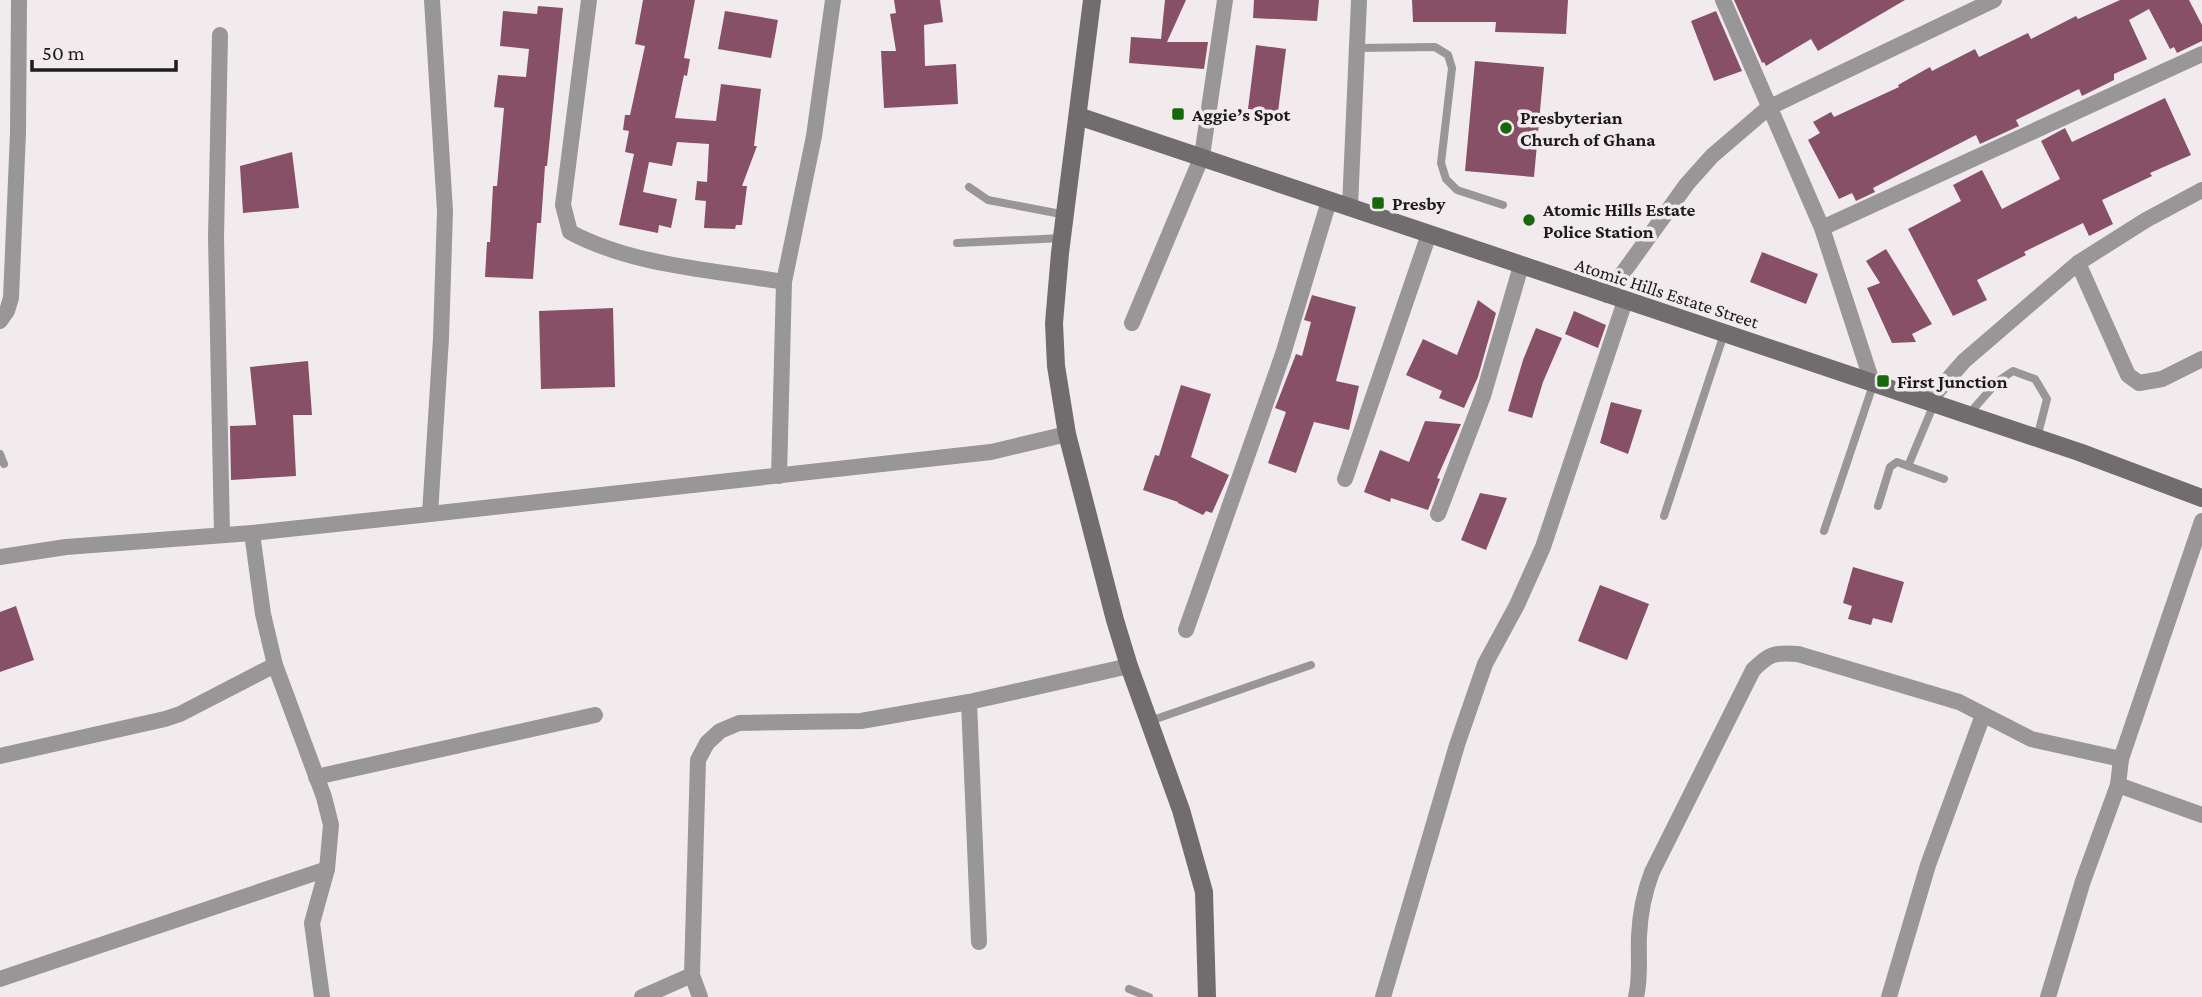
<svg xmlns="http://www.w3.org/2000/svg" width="2202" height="997" font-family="'Crimson Pro',serif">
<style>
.building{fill:#885067}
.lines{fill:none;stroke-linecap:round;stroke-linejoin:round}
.lane{stroke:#999697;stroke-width:8}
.street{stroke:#999697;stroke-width:16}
.secondary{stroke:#716d6f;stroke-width:18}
.poi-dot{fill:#16680b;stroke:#f2ebee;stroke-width:2.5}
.labels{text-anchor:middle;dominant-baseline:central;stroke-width:7;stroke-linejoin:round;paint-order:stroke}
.poi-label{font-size:19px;font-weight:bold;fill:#1d1b1c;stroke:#f2ebee;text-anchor:start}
.street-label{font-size:19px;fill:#1d1b1c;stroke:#f2ebee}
</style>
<rect width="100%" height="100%" fill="#f2ebee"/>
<g class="building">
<path d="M643,0H695L684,58L690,59L687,76L684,75L675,118L716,121L721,84L761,89L754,146H757L742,186H747L742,225H736L735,229L704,228L706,201L695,200L697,181L707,182L709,144L677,142L672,166L649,162L643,192L677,199L671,228L659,225L658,233L619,225L634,154L625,152L629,131L623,130L625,115H630L645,46L635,44Z"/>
<path d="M894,0H940L943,22L924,25L925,66L956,64L958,104L884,108L881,51H896L890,14L896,13Z"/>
<path d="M1165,0H1186L1167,42H1208L1204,69L1129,63L1131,37L1161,39Z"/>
<path d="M1254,0H1319L1317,21L1253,18Z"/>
<path d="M1412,0H1568L1566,34L1495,32L1496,22H1413Z"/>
<path d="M1734,0H1905L1818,51L1811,39L1766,66L1764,62L1762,63Z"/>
<path d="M2120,0H2189L2202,25V41L2177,53L2174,47L2170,49L2149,9L2129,20L2147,59L2114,74V80L2082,96L2079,89L2016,120L2019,126L1980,144L1976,135L1873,188L1875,192L1856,201L1852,193L1839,199L1808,140L1820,133L1813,122L1831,112L1834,117L1899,87L1898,85L1930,67L1932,71L1975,49L1979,57L2028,33L2031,39L2076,16L2078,19Z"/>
<path d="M538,6L563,8L547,166H545L541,223H537L533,279L485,277L487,242H490L493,186H497L504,108L494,107L498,75L526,77L529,49L500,46L503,11L537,14Z"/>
<path d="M725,11L778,20L771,58L718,49Z"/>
<path d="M1716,11L1742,71L1714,81L1691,21Z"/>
<path d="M1256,45L1286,49L1278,112L1248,109Z"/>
<path d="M1475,61L1544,67L1534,177L1465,171Z"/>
<path d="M2165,98L2191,155L2150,173L2152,176L2102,200L2113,224L2089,236L2083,223L2024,252L2026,255L1977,280L1987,300L1953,316L1908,229L1961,201L1953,185L1982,170L2002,209L2060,179L2041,141L2065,128L2072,142Z"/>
<path d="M292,152L299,208L243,213L240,166Z"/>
<path d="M1886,249L1932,324L1912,334L1916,342L1892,343L1867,288L1880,283L1866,261Z"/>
<path d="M1762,252L1818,274L1806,304L1750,282Z"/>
<path d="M1312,295L1356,307L1336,381L1359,386L1349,430L1314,422L1296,473L1268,463L1286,412L1275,408L1296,354L1302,356L1311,322L1304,320Z"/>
<path d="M1478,300L1496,313L1478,377L1464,408L1439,398L1442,391L1406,375L1423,339L1457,355Z"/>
<path d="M613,308L615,387L541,389L539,311Z"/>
<path d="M1574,311L1606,325L1598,348L1565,334Z"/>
<path d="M1536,328L1562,338L1543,382L1532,418L1508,411L1523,360Z"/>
<path d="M308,361L312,415H293L296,476L231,480L230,426L256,425L250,367Z"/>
<path d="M1181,385L1211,394L1191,457L1229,475L1212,513L1206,511L1203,515L1178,503V502L1143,490L1155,455L1159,456Z"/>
<path d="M1611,402L1642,410L1628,454L1600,443Z"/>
<path d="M1425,421L1461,424L1437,478L1440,479L1428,510L1391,498L1390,502L1364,492L1380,450L1409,462Z"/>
<path d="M1480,493L1507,498L1486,550L1461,540Z"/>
<path d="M1853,567L1904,582L1892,623L1873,618L1871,625L1848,619L1852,606L1843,603Z"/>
<path d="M1600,585L1649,604L1627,660L1578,641Z"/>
<path d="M16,606L34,660L0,672V612Z"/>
</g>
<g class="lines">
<g class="lane">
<path d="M1356,48L1435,47L1448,55L1452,68L1441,163L1446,179L1457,190L1503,205"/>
<path d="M969,187L988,200L1066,215"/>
<path d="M957,243L1063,238"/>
<path d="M1968,415L1998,381L2013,371L2035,379L2047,399L2037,438"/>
<path d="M0,454L4,464"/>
<path d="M1908,466L1934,404"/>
<path d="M1878,506L1890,467L1897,462L1944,479"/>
<path d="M1664,516L1724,334"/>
<path d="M1824,531L1873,385"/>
<path d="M1150,721L1311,665"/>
<path d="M1129,989L1149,997"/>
</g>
<g class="street">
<path d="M589,0L563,205L570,232C633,266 714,270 784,282"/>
<path d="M1723,0L1822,228L1873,385"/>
<path d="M220,35L216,238L222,535"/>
<path d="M1350,207L1359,0"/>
<path d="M1822,228L2202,54"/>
<path d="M2078,263L2128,375L2139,383L2162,379L2202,359"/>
<path d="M1607,295L1687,184L1712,156L1768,108L1994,0"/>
<path d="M0,321L7,311L11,298L18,133L19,0"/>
<path d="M1132,323L1202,156L1225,0"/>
<path d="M1928,402L1964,361L2078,263L2146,220L2202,190"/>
<path d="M779,476L784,282L814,136L833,0"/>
<path d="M1345,479L1429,234"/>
<path d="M430,514L441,338L445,211L432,0"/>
<path d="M1438,514L1483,396L1521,266"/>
<path d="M252,533L263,614L275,665L324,797L331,825L327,869L312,923L322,997"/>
<path d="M0,557L66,547L252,533L430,514L991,452L1067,434"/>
<path d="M1186,630L1283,354L1329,201"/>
<path d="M969,702L979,942"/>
<path d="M0,756L165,719L180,714L275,665"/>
<path d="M316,777L595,715"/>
<path d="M2118,785L2202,815"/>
<path d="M0,979L327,869"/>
<path d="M642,997L692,975"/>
<path d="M700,997L692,975L698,760L707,743L720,731L739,723L861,721L969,702L1129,666"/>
<path d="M1383,997L1457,745L1485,664L1517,605L1543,547L1625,301"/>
<path d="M1636,997C1641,977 1638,957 1639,936C1640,914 1644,893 1652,872L1753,670C1769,654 1774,652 1798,654L1959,702L2031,739L2121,759"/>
<path d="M1889,997L1928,865L1983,715"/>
<path d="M2048,997L2083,881L2118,785L2121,759L2202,521"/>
</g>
<g class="secondary">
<path d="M1092,0L1060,253L1054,323L1056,366L1067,434L1115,620L1129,666L1181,810L1204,892L1207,997"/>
<path d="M1078,116L2079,452L2202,498"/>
</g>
</g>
<g class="poi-dot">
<rect x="1171" y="107" width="14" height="14" rx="3.5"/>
<circle cx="1506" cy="128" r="7"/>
<rect x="1371" y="196" width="14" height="14" rx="3.5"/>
<circle cx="1529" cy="220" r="7"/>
<rect x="1876" y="374" width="14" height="14" rx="3.5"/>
</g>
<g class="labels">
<g class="poi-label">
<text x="1192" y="114">Aggie’s Spot</text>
<text x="1520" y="117">Presbyterian<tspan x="1520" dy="22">Church of Ghana</tspan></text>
<text x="1392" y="203">Presby</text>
<text x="1543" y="209">Atomic Hills Estate<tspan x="1543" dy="22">Police Station</tspan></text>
<text x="1897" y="381">First Junction</text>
</g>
<g class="street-label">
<text transform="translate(1667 293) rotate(18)">Atomic Hills Estate Street</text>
</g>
</g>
<path d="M32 60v10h144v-10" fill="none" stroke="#1d1b1c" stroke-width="3.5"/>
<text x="42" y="60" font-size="21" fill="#1d1b1c" stroke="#f2ebee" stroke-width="5" paint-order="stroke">50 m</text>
</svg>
